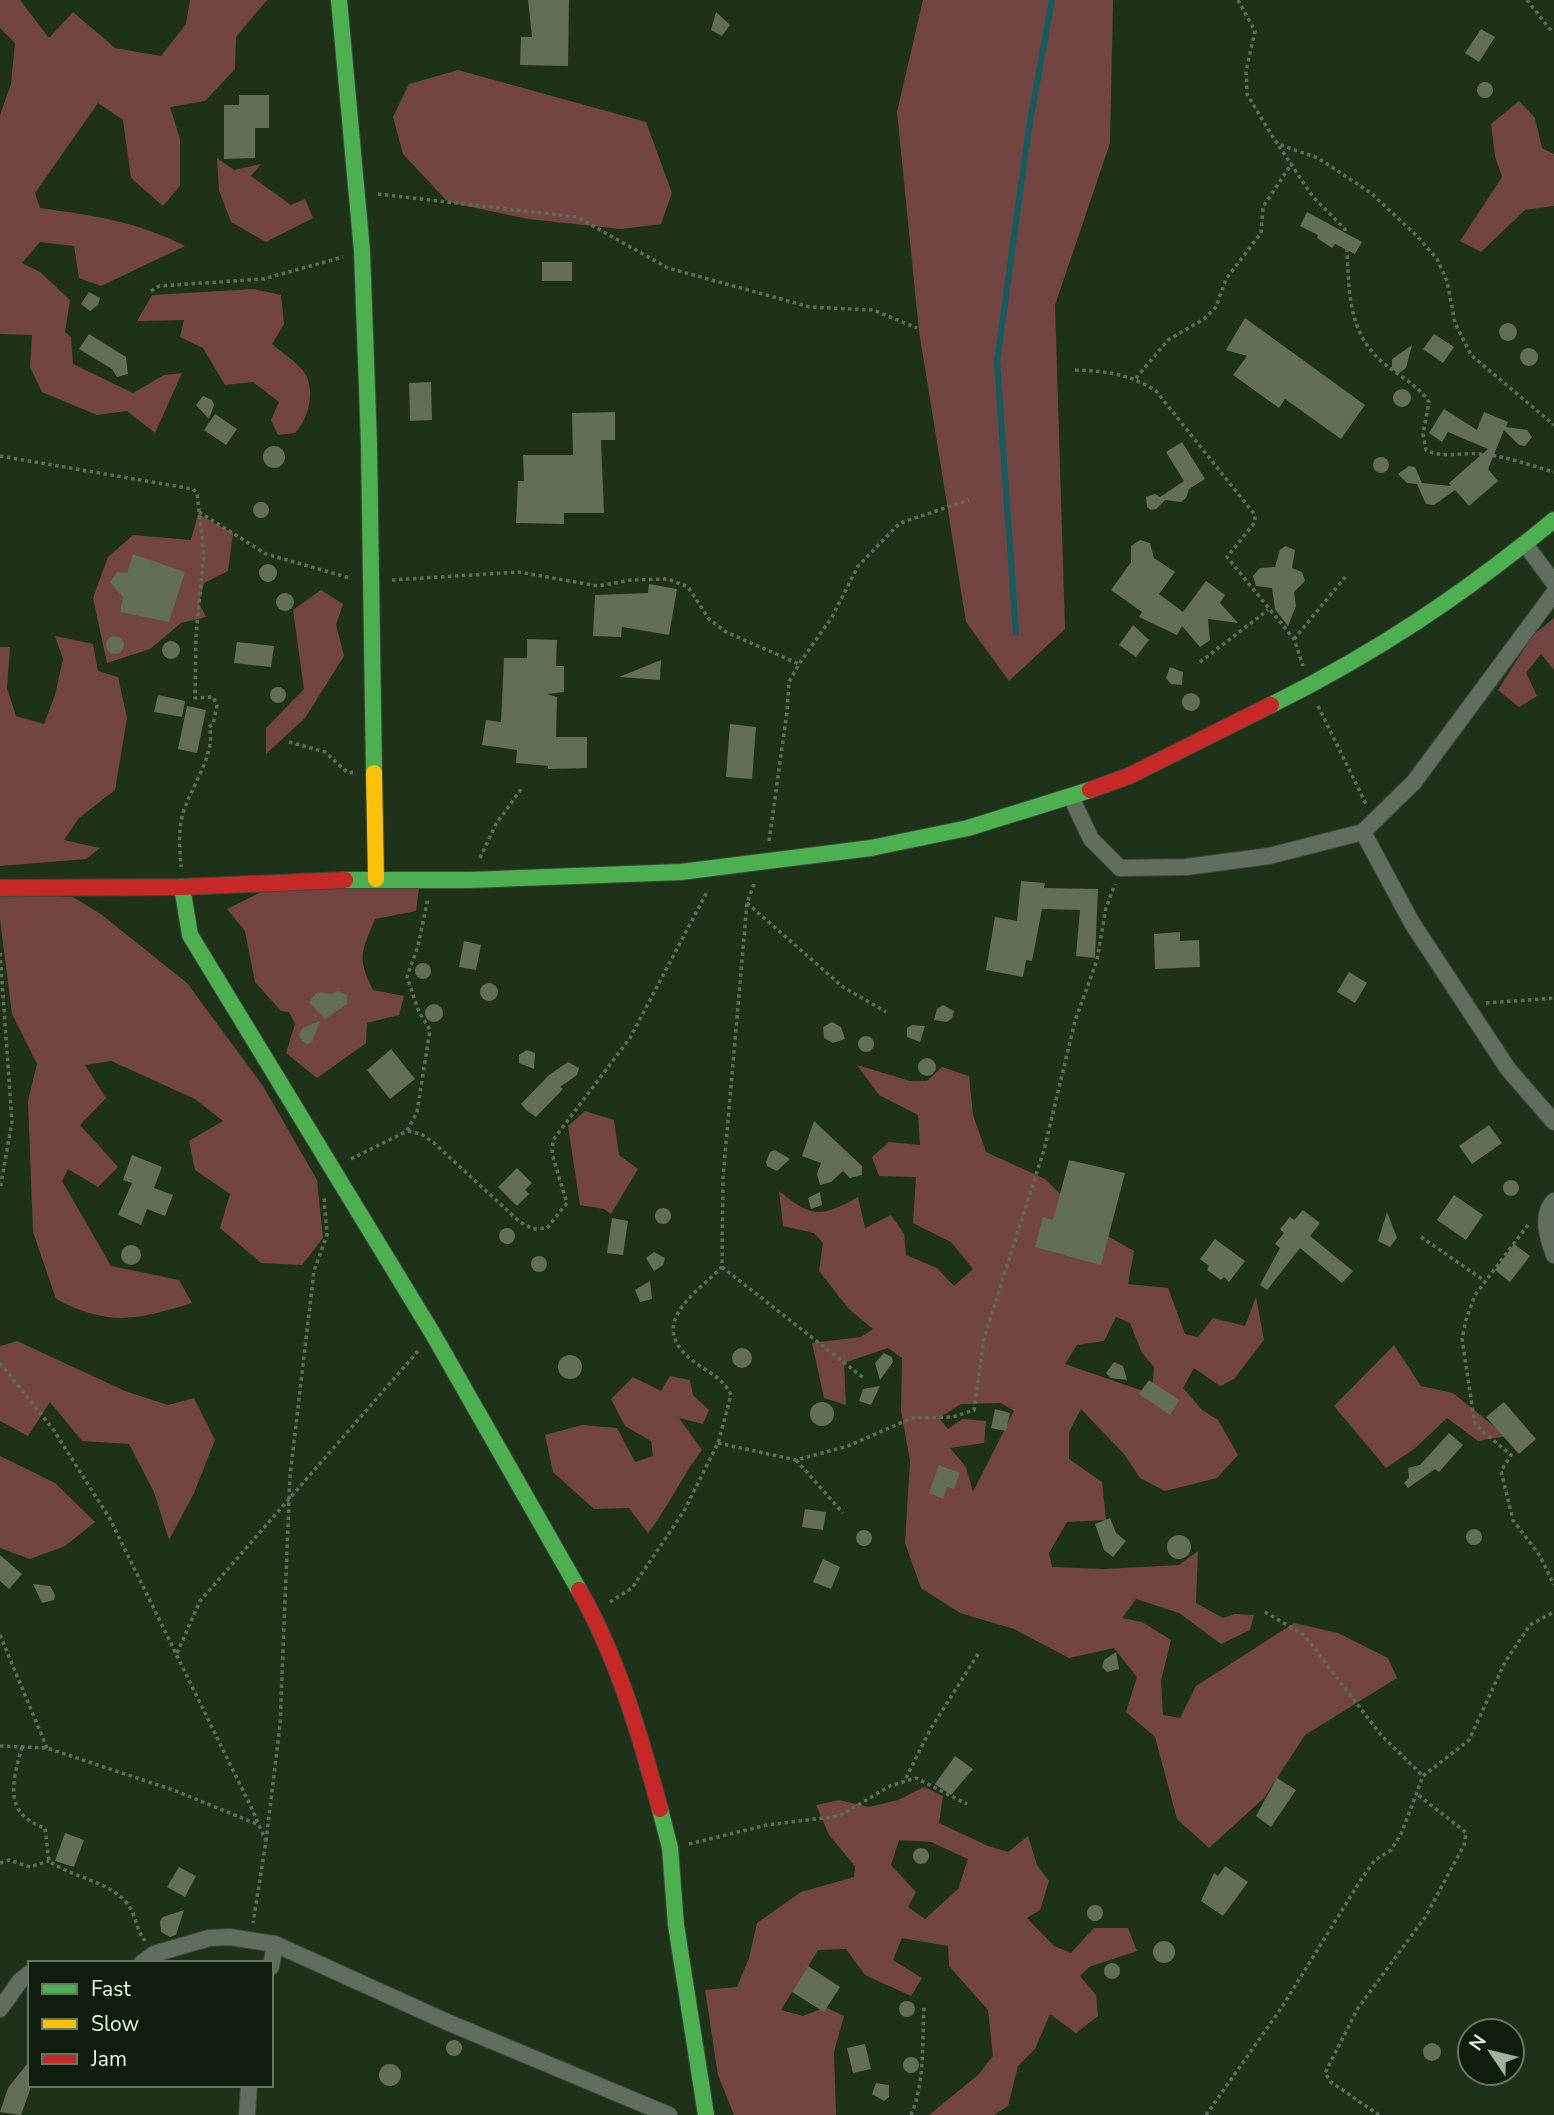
<svg xmlns="http://www.w3.org/2000/svg" width="1554" height="2115" font-family="'Nunito Sans',sans-serif">
<style>
.green{fill:#724542;fill-rule:evenodd}
.lines{fill:none;stroke-linecap:round;stroke-linejoin:round}
.stream{stroke:#135d5e;stroke-width:6}
.building{fill:#626e56}
.street-casing{stroke:#3a4a37;stroke-width:18}
.fast-casing{stroke:#3a4a37;stroke-width:18}
.slow-casing{stroke:#3a4a37;stroke-width:18}
.jam-casing{stroke:#3a4a37;stroke-width:18}
.path{stroke:#5e6c5b;stroke-width:3.5;stroke-dasharray:3.5 3.5;stroke-linecap:butt}
.street{stroke:#606f5d;stroke-width:16}
.fast{stroke:#4caf50;stroke-width:16}
.slow{stroke:#ffc107;stroke-width:16}
.jam{stroke:#c62828;stroke-width:16}
</style>
<rect width="100%" height="100%" fill="#1e321a"/>
<g class="green">
<path d="M0,0H20L49,38L73,12L115,48L161,56L186,24L190,0H267L236,37L235,69L205,101L170,107L180,139V186L163,206L131,178L123,120L98,103L35,193L40,208C91,215 139,222 185,246L101,286L79,278L74,246L40,242L22,263L40,272L70,300L65,332L71,337L73,364L133,393L164,375L182,373L155,433L127,411L97,415L42,392L30,367L32,335L0,334V115L11,84L15,43L0,28Z"/>
<path d="M923,0H1113L1110,143L1055,305L1065,629L1009,681L966,622L919,331L897,112Z"/>
<path d="M458,70L646,122L672,193L661,224L621,229L528,219L448,202L403,154L393,117L409,84Z"/>
<path d="M1519,101L1535,118L1542,148L1554,154V206L1525,210L1481,252L1460,241L1502,177L1495,156L1491,124Z"/>
<path d="M217,158L234,170L261,164L251,176L291,205L305,199L313,218L266,242L231,222L219,190Z"/>
<path d="M254,289L281,295L284,324L272,344C281,352 300,364 306,375C315,394 308,419 295,433L278,435L271,420L279,402L253,382L225,385L203,348L180,337L184,320L137,321L152,295Z"/>
<path d="M198,514L233,533L228,571L204,583L199,603L206,617L181,623L150,649L107,663L93,598L108,557L133,535L191,540Z"/>
<path d="M321,590L343,604L336,625L344,656L305,718L266,754V728L304,689L293,610Z"/>
<path d="M1554,618V670L1541,654L1526,673L1537,696L1519,707L1498,690L1532,636Z"/>
<path d="M55,636L93,644L98,671L118,677L127,718L115,790L79,818L64,840L100,848L86,859L0,866V647H10L7,688L16,716L44,724L55,695L63,659Z"/>
<path d="M420,882L416,911L375,919C362,951 356,957 373,990L404,996L399,1015L367,1023L366,1043L317,1078L286,1053L295,1024L289,1012L281,1011L255,982L245,931L227,909L267,889Z"/>
<path d="M0,894L73,897L102,915L187,983L263,1086L317,1180L323,1238L302,1265L261,1263L220,1228L230,1194L195,1170L189,1141L223,1121L195,1099L111,1061L85,1065L106,1098L80,1125L118,1167L98,1187L68,1169L62,1181L111,1266L179,1280L192,1303C136,1320 110,1327 56,1299L33,1232L28,1101L37,1064L12,1014L0,919Z"/>
<path d="M857,1065L910,1081H927L942,1067L969,1076L973,1115L986,1152L1045,1179L1097,1230L1134,1251L1128,1284L1168,1288L1185,1334L1198,1337L1213,1318L1245,1326L1256,1297L1264,1340L1234,1379L1220,1386L1194,1368L1183,1388L1202,1410L1218,1420L1238,1455L1217,1478L1165,1491L1140,1478L1124,1454L1081,1409L1069,1432V1459L1102,1482L1106,1520L1067,1522L1049,1553L1052,1567L1104,1569L1179,1565L1198,1551L1196,1603L1223,1618L1235,1614L1254,1615L1250,1630L1221,1644L1179,1613L1136,1599L1122,1618L1142,1622L1171,1640L1161,1681L1163,1715L1180,1718L1196,1686L1294,1623L1338,1633L1388,1658L1397,1678L1305,1735L1264,1798L1209,1848L1177,1819L1155,1737L1126,1712L1137,1677L1114,1648L1069,1658L1014,1629L960,1613L921,1588L905,1543L910,1461L901,1411L902,1358L888,1348L844,1363L846,1405L824,1398L812,1343L861,1337L873,1329L849,1309L819,1271L823,1243L814,1233L783,1226L779,1191C813,1219 821,1217 858,1197L865,1228L891,1215L904,1234L906,1255L937,1268L954,1286L973,1269L951,1242L913,1223L916,1177L879,1176L872,1157L889,1142L920,1145L918,1115L879,1095ZM1116,1317L1130,1323L1142,1353L1154,1367L1152,1394L1065,1364L1077,1345L1104,1341ZM1001,1403L1014,1411L973,1492L966,1467L950,1448L984,1443L986,1421L962,1419L948,1429L939,1418L961,1404Z"/>
<path d="M585,1111L614,1120L619,1155L638,1169L611,1214L604,1209L580,1205L568,1126Z"/>
<path d="M17,1341L125,1391L168,1405L194,1398L215,1440L194,1493L169,1540L154,1492L129,1444L82,1441L50,1402L28,1436L0,1421V1346Z"/>
<path d="M1394,1345L1421,1386L1453,1393L1506,1436L1478,1441L1447,1418L1414,1449L1386,1468L1334,1406Z"/>
<path d="M670,1376L690,1380L693,1395L709,1410L703,1424L679,1418L702,1450C682,1476 669,1506 648,1533L629,1508L594,1509L553,1472L545,1435L582,1425L617,1428L635,1462L653,1456L651,1441L625,1426L611,1399L633,1377L661,1391Z"/>
<path d="M0,1456L55,1483L95,1522L65,1546L30,1559L0,1548Z"/>
<path d="M924,1787L943,1796L939,1823L988,1846L1008,1852L1028,1836L1037,1865L1049,1881L1040,1910L1027,1918L1054,1946L1071,1953L1094,1928H1128L1137,1951L1089,1967L1080,1976L1096,1995L1098,2016L1076,2033L1050,2014L1035,2049L1018,2066L1008,2106L994,2115H929L978,2075L993,2056L988,2010L949,1966L948,1946L902,1938L893,1960L922,1978L911,1996L865,1975L846,1949L818,1950L781,2010L803,2016L825,2007L844,2016L834,2052L836,2115H734L718,2075L705,1990L737,1987L749,1958L757,1923L801,1892L854,1877L855,1866L829,1835L816,1805L839,1800L869,1807L898,1800ZM899,1840L931,1842L968,1859L958,1889L925,1919L908,1907L916,1892L891,1865Z"/>
</g>
<g class="lines">
<path class="stream" d="M1016,633L997,361L1029,127L1052,0"/>
</g>
<g class="building">
<path d="M528,0H569L568,66L520,65L521,37H532Z"/>
<path d="M716,12L730,25L722,36L711,30Z"/>
<path d="M1481,29L1495,37L1479,62L1465,53Z"/>
<circle cx="1485" cy="90" r="8"/>
<path d="M239,95H269V128H255V158L224,159V105H239Z"/>
<path d="M1307,212L1362,242L1355,254L1335,244L1332,248L1317,238L1318,235L1300,226Z"/>
<rect x="542" y="262" width="30" height="19"/>
<path d="M89,292L100,298L98,305L90,311L81,304Z"/>
<path d="M1245,318L1365,405L1341,439L1285,399L1279,408L1233,375L1247,356L1226,350Z"/>
<circle cx="1508" cy="332" r="9"/>
<path d="M89,334L126,357L128,374L117,377L112,369L79,349Z"/>
<path d="M1434,334L1454,347L1443,363L1423,349Z"/>
<path d="M1412,345L1406,368L1398,374L1392,368V359Z"/>
<circle cx="1529" cy="357" r="9"/>
<path d="M431,382L432,420L410,421L409,383Z"/>
<circle cx="1402" cy="398" r="9"/>
<path d="M203,396L212,400L214,405L209,419L196,405Z"/>
<path d="M1444,409L1477,430L1484,412L1508,422L1506,427L1527,430L1532,437L1525,446L1519,445L1504,430L1488,469L1498,481L1469,506L1455,490L1434,505L1426,504L1417,484L1407,483L1398,474L1409,466L1415,467L1422,483L1451,486L1449,483L1488,449L1448,432L1442,442L1429,433Z"/>
<path d="M615,412V440H601L604,513H564V524L516,523L518,481H524L523,455H573L572,413Z"/>
<path d="M215,414L237,429L226,445L204,430Z"/>
<path d="M1182,442L1205,479L1189,489L1186,498L1181,502L1165,500L1156,509L1151,510L1147,507L1146,497L1155,494L1160,497L1184,481L1166,452Z"/>
<circle cx="274" cy="457" r="11"/>
<circle cx="1381" cy="465" r="8"/>
<circle cx="261" cy="510" r="8"/>
<path d="M1140,540L1150,543L1154,558L1175,572L1159,594L1183,612L1206,581L1225,595L1220,603L1238,623L1208,619L1210,640L1200,647L1182,626L1177,635L1139,617L1142,612L1111,590L1131,562V546Z"/>
<path d="M1285,546L1295,550L1292,568L1302,572L1305,581L1294,592L1296,606L1288,626L1275,609L1272,588L1256,586L1253,576L1260,568L1275,567L1280,550Z"/>
<path d="M133,554L185,572L169,622L120,612L123,597L110,582L117,572L127,573Z"/>
<circle cx="268" cy="573" r="9"/>
<path d="M649,584L677,589L669,635L622,627L621,637L593,636L595,595L648,593Z"/>
<circle cx="285" cy="602" r="9"/>
<path d="M1133,625L1149,640L1136,657L1119,645Z"/>
<circle cx="115" cy="645" r="9"/>
<path d="M527,639L557,640L556,666H564V692L547,694L557,697L556,737H587V768L548,769V766L516,763L517,750L482,745L486,720L501,722L504,658H527Z"/>
<circle cx="171" cy="650" r="9"/>
<path d="M237,642L274,646L271,667L234,663Z"/>
<path d="M661,660L660,680L619,677Z"/>
<path d="M1170,667L1183,672L1182,685L1171,684L1166,678Z"/>
<circle cx="278" cy="695" r="8"/>
<circle cx="1191" cy="702" r="9"/>
<path d="M158,695L185,701L182,717L154,712Z"/>
<path d="M187,706L206,710L197,753L178,749Z"/>
<path d="M730,724L756,727L752,779L726,777Z"/>
<path d="M1021,881L1045,883L1044,888L1098,889L1095,958L1076,956L1080,910L1042,909L1032,961L1026,960L1023,977L986,970L995,917L1017,921Z"/>
<path d="M1180,932V941L1199,940L1200,967L1155,969L1154,934Z"/>
<path d="M464,941L481,945L476,970L459,967Z"/>
<circle cx="423" cy="971" r="8"/>
<path d="M1349,972L1367,983L1355,1003L1337,992Z"/>
<circle cx="489" cy="992" r="9"/>
<path d="M338,991L347,995V1004L325,1019L309,1002L317,992L333,994Z"/>
<circle cx="434" cy="1013" r="9"/>
<path d="M943,1005L954,1011L952,1018L947,1022L934,1020L937,1009Z"/>
<path d="M320,1021L312,1042L307,1044L302,1041L299,1034L303,1028Z"/>
<path d="M832,1022L841,1027L845,1039L833,1043L824,1038L823,1027Z"/>
<path d="M912,1025L925,1026L920,1042L907,1037V1028Z"/>
<circle cx="866" cy="1044" r="8"/>
<path d="M391,1049L415,1079L390,1099L367,1070Z"/>
<path d="M527,1050L535,1053L534,1069L519,1063V1055Z"/>
<circle cx="927" cy="1067" r="9"/>
<path d="M568,1062L579,1068L577,1075L560,1087L563,1089L536,1117L526,1110L521,1104L549,1075Z"/>
<path d="M814,1121L862,1166V1175L850,1178L843,1171L831,1182L820,1185L817,1174L821,1163L802,1156Z"/>
<path d="M1489,1125L1502,1143L1472,1164L1459,1146Z"/>
<path d="M775,1150L790,1159L777,1171L767,1166L766,1162L770,1152Z"/>
<path d="M132,1155L162,1167L154,1188L173,1195L165,1216L147,1209L141,1225L118,1215L132,1183L123,1180Z"/>
<path d="M1069,1160L1125,1173L1101,1265L1035,1247L1043,1217L1053,1220Z"/>
<path d="M517,1168L532,1183L525,1190L529,1194L517,1206L498,1187Z"/>
<circle cx="1511" cy="1188" r="8"/>
<path d="M820,1192L822,1205L811,1209L808,1198Z"/>
<path d="M1454,1195L1483,1215L1466,1240L1437,1220Z"/>
<circle cx="663" cy="1216" r="8"/>
<path d="M1303,1210L1320,1223L1310,1236L1353,1271L1342,1283L1300,1248L1267,1290L1260,1285L1280,1248L1275,1244L1284,1233L1280,1229L1290,1217L1294,1220Z"/>
<path d="M1387,1212L1397,1238L1390,1247L1378,1241Z"/>
<path d="M612,1218L628,1221L623,1255L607,1253Z"/>
<circle cx="507" cy="1236" r="8"/>
<path d="M1215,1239L1245,1261L1229,1282L1224,1277L1221,1280L1207,1270L1209,1266L1200,1259Z"/>
<path d="M1514,1244L1530,1256L1510,1282L1495,1270Z"/>
<circle cx="131" cy="1255" r="10"/>
<path d="M654,1252L665,1258L663,1265L654,1271L646,1258Z"/>
<circle cx="539" cy="1264" r="8"/>
<path d="M650,1281L652,1299L640,1302L635,1290Z"/>
<circle cx="742" cy="1358" r="10"/>
<path d="M884,1353L892,1357L893,1362L880,1380L875,1363Z"/>
<circle cx="570" cy="1367" r="12"/>
<path d="M1114,1362L1123,1366L1127,1380L1111,1378L1106,1373Z"/>
<path d="M1149,1380L1179,1400L1170,1415L1139,1394Z"/>
<path d="M880,1386L871,1405L859,1401L863,1389Z"/>
<path d="M1504,1402L1536,1439L1519,1454L1486,1417Z"/>
<circle cx="822" cy="1414" r="12"/>
<path d="M995,1409L1010,1413L1006,1431L991,1428Z"/>
<path d="M1449,1433L1463,1445L1439,1472L1435,1469L1408,1488L1404,1483L1409,1478L1408,1468L1420,1465Z"/>
<path d="M939,1465L960,1473L954,1489L947,1487L943,1499L929,1493Z"/>
<path d="M805,1509L826,1512L823,1530L802,1527Z"/>
<path d="M1110,1518L1116,1533L1126,1541L1113,1557L1104,1550L1095,1524Z"/>
<circle cx="1474" cy="1537" r="8"/>
<circle cx="864" cy="1538" r="8"/>
<circle cx="1179" cy="1547" r="12"/>
<path d="M0,1555L22,1574L9,1589L0,1581Z"/>
<path d="M823,1559L840,1567L831,1589L813,1582Z"/>
<path d="M33,1584L50,1586L55,1595L54,1600L42,1603Z"/>
<path d="M1116,1652L1119,1669L1107,1672L1102,1667L1104,1660Z"/>
<path d="M955,1756L973,1769L951,1795L935,1784Z"/>
<path d="M1277,1778L1296,1790L1271,1827L1256,1816Z"/>
<path d="M65,1833L84,1840L74,1867L55,1861Z"/>
<circle cx="921" cy="1856" r="8"/>
<path d="M1225,1866L1248,1882L1223,1916L1201,1901L1214,1873L1218,1876Z"/>
<path d="M179,1867L196,1876L185,1897L167,1887Z"/>
<circle cx="1095" cy="1913" r="8"/>
<path d="M184,1910L176,1935L170,1937L161,1932L160,1921L163,1917Z"/>
<circle cx="1164" cy="1952" r="11"/>
<circle cx="1112" cy="1971" r="8"/>
<path d="M808,1966L840,1987L824,2012L792,1992Z"/>
<circle cx="907" cy="2009" r="8"/>
<circle cx="454" cy="2048" r="8"/>
<circle cx="1432" cy="2052" r="9"/>
<path d="M865,2044L871,2069L853,2073L847,2048Z"/>
<circle cx="911" cy="2065" r="8"/>
<path d="M30,2060V2090L21,2115L0,2112L8,2088Z"/>
<circle cx="390" cy="2075" r="11"/>
<path d="M876,2083L889,2085V2097L884,2101L872,2094Z"/>
</g>
<g class="lines">
<defs>
<g id="street">
<path d="M1525,544L1554,583"/>
<path d="M1071,797L1091,839L1120,868L1186,867L1269,856L1363,832L1414,782L1554,593"/>
<path d="M1363,832L1412,923L1508,1069L1554,1122"/>
<path d="M1554,1201C1540,1214 1548,1239 1554,1255"/>
<path d="M142,1963L154,1954L209,1938L230,1937L275,1944L447,2022L669,2115"/>
<path d="M271,1967L275,1944"/>
<path d="M0,2009L20,1981L30,1973"/>
<path d="M247,2115L249,2085"/>
</g>
<g id="fast">
<path d="M339,0L362,251L369,444L374,773"/>
<path d="M1271,705C1376,653 1464,594 1554,520"/>
<path d="M345,880H470L681,872L871,848L968,828L1090,790"/>
<path d="M182,887L190,935L433,1334L579,1590"/>
<path d="M660,1809L670,1848L676,1925L706,2115"/>
</g>
<path id="slow" d="M374,773L376,879"/>
<g id="jam">
<path d="M1090,790L1129,776L1271,705"/>
<path d="M0,888L182,887L345,880"/>
<path d="M579,1590C617,1656 640,1735 660,1809"/>
</g>
</defs>
<use href="#street" class="street-casing"/>
<use href="#fast" class="fast-casing"/>
<use href="#slow" class="slow-casing"/>
<use href="#jam" class="jam-casing"/>
<g class="path">
<path d="M1238,0L1255,31L1246,71L1247,94L1274,139L1278,144L1318,158L1371,193L1417,236L1437,259L1447,281L1455,323L1471,355L1554,425"/>
<path d="M1527,0L1553,33"/>
<path d="M1279,146L1313,197L1345,229C1351,272 1342,319 1375,355C1390,372 1416,382 1429,402L1423,434L1426,450C1442,459 1462,452 1480,454C1506,456 1529,465 1554,472"/>
<path d="M378,194L577,217L668,268L810,307L873,310L917,328"/>
<path d="M151,291L159,286L263,279L343,257"/>
<path d="M1075,370C1106,371 1130,374 1156,391L1255,515V522L1227,557L1294,639L1303,666"/>
<path d="M1136,378L1168,340L1204,319L1216,307L1226,279L1261,233L1263,207L1292,163"/>
<path d="M0,456L193,489L197,493L204,554L196,636L195,698L213,697L217,706L213,724L209,727C218,752 187,793 182,817C178,834 180,851 181,867"/>
<path d="M199,512L266,554L350,578"/>
<path d="M392,580L519,572L598,586L631,580L668,579L688,587L709,619L726,632L799,664"/>
<path d="M1294,639L1347,575"/>
<path d="M1200,662L1268,610"/>
<path d="M1318,706L1367,806"/>
<path d="M289,742L325,752L348,773L354,772"/>
<path d="M769,841L787,712L789,682L799,664L832,617L858,566L900,523L969,500"/>
<path d="M480,858L496,824L522,788"/>
<path d="M747,903L843,987L886,1012"/>
<path d="M0,953L12,1122L0,1189"/>
<path d="M1486,1003L1554,998"/>
<path d="M408,1131L421,1134L434,1143L520,1222L533,1229L547,1228L567,1203L552,1154L553,1140L630,1038L708,890"/>
<path d="M351,1159L407,1131L417,1112L430,1030L419,1012L407,977L418,946L428,898"/>
<path d="M1528,1225L1475,1295L1466,1320L1462,1339L1475,1425L1511,1455L1501,1471L1513,1520L1540,1556L1554,1585"/>
<path d="M1421,1237L1485,1281"/>
<path d="M722,1267L865,1379"/>
<path d="M0,1363L53,1429L110,1519L252,1809L266,1841L253,1923"/>
<path d="M718,1443L796,1460L848,1446L912,1418L953,1417L974,1410L984,1338L1044,1150L1075,1021L1097,960L1106,908L1115,884"/>
<path d="M796,1460L843,1513"/>
<path d="M610,1602L632,1588L684,1511L718,1443L731,1395C724,1380 712,1374 700,1366C643,1328 690,1298 722,1267L723,1178L747,903L754,884"/>
<path d="M1265,1612L1304,1635L1381,1735L1423,1776"/>
<path d="M0,1635L47,1748"/>
<path d="M177,1653L200,1601L419,1350"/>
<path d="M0,1746L47,1748L176,1791L259,1825"/>
<path d="M22,1747C12,1783 3,1814 45,1828L49,1861C73,1878 106,1880 126,1902C137,1915 135,1928 145,1941"/>
<path d="M906,1778L930,1730L978,1654"/>
<path d="M266,1841L280,1725L290,1476L314,1271L327,1235L324,1198"/>
<path d="M689,1844L767,1825L839,1816L890,1786L916,1778L967,1804"/>
<path d="M0,1863L9,1860L30,1867L49,1861"/>
<path d="M911,2115C925,2083 922,2042 924,2007"/>
<path d="M1206,2115L1282,2007L1362,1878L1375,1860L1391,1850L1401,1834L1423,1776L1469,1740L1505,1662L1530,1625L1554,1612"/>
<path d="M1379,2115L1331,2082L1325,2073L1358,2008L1426,1916L1464,1845L1466,1833L1463,1830L1418,1795"/>
</g>
<use href="#street" class="street"/>
<use href="#fast" class="fast"/>
<use href="#slow" class="slow"/>
<use href="#jam" class="jam"/>
</g>
<rect x="28" y="1961" width="245" height="126" fill="#0f1e0c" stroke="#657661" stroke-width="2"/>
<rect x="42" y="1984" width="35" height="10" fill="#4caf50" stroke="#657661" stroke-width="2"/>
<text x="91" y="1996" font-size="21" fill="#e5fbe1">Fast</text>
<rect x="42" y="2019" width="35" height="10" fill="#ffc107" stroke="#657661" stroke-width="2"/>
<text x="91" y="2031" font-size="21" fill="#e5fbe1">Slow</text>
<rect x="42" y="2054" width="35" height="10" fill="#c62828" stroke="#657661" stroke-width="2"/>
<text x="91" y="2066" font-size="21" fill="#e5fbe1">Jam</text>
<g transform="translate(1491 2052) rotate(305)"><circle r="33" fill="#0f1e0c" stroke="#657661" stroke-width="2"/>
<path d="M0-5L12 26L0 18L-12 26Z" fill="#9fb59b"/>
<text y="-10" font-size="19" font-weight="bold" text-anchor="middle" fill="#e5fbe1">N</text>
</g>
</svg>
